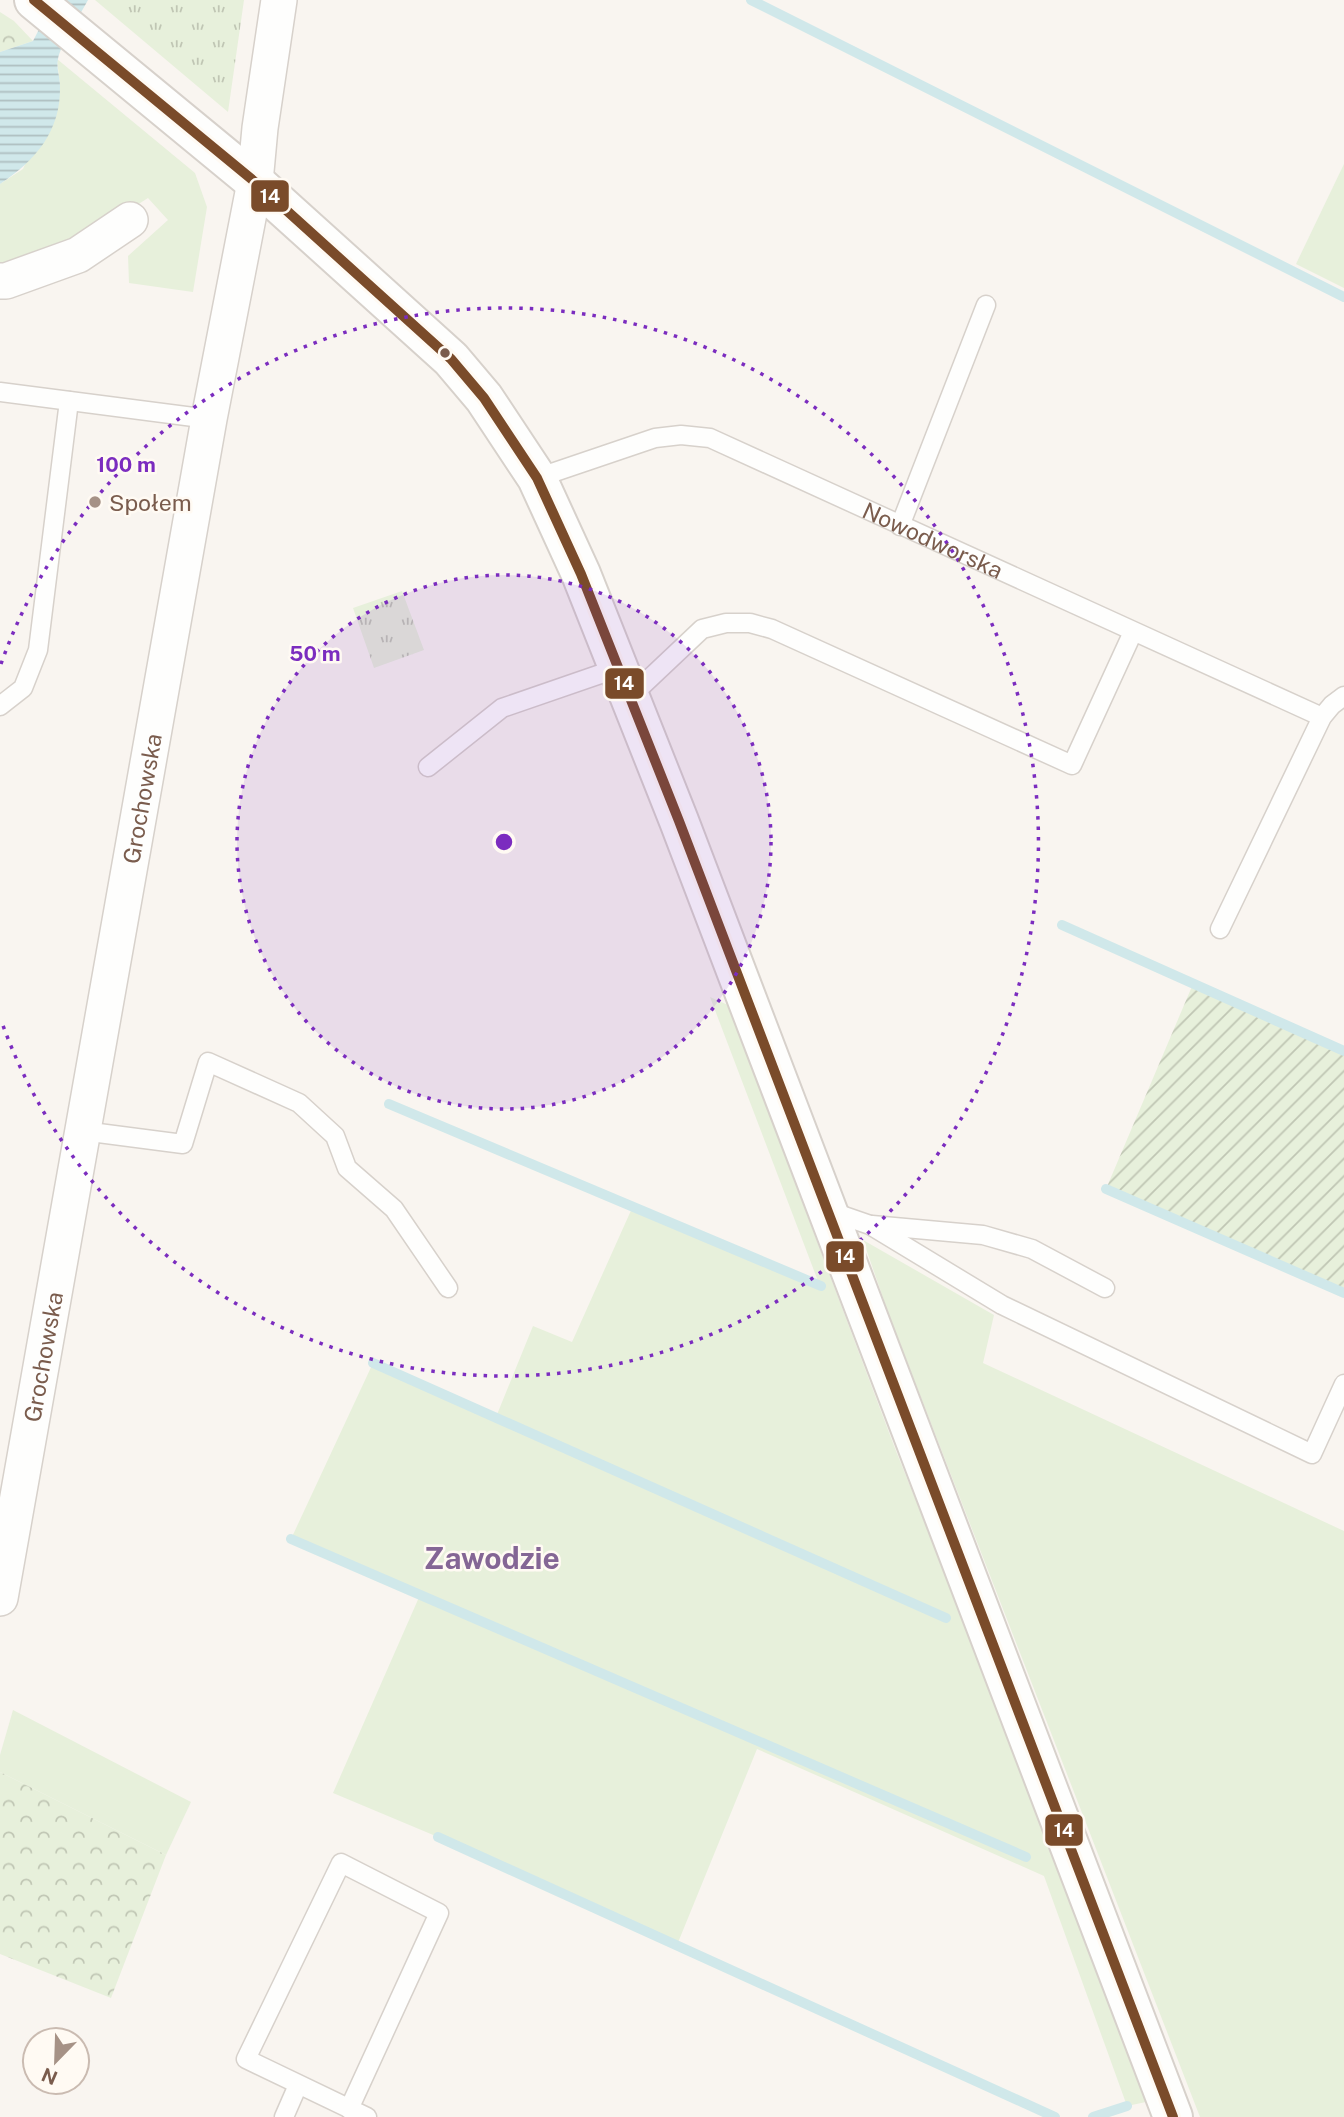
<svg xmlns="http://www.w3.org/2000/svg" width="1344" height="2117" font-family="'Public Sans',sans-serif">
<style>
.grass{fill:#e7f0db}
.forest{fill:url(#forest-crowns)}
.park{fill:url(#park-tufts)}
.garden{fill:url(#garden-furrows)}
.water{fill:url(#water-rules)}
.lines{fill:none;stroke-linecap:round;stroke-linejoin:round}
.stream{stroke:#d0e8ea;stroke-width:10}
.service-casing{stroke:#d7d1cb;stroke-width:21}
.minor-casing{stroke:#d7d1cb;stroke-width:38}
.tertiary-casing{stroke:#d7d1cb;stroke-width:42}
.service{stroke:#fefefd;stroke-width:18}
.minor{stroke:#fefefd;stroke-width:35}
.tertiary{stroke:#fefefd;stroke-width:38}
.bus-1-casing{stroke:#fffaf3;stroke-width:16}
.bus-1{stroke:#7a4b2a;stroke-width:10}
.ring{fill:none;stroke:#7b2cbf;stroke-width:3.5;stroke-dasharray:3.5 7}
.bus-dot{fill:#7a5c4d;stroke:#fffaf3;stroke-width:2.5}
.poi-dot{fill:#a69286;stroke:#fffaf3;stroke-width:2.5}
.labels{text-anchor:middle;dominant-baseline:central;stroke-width:5;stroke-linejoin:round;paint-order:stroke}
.poi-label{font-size:23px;fill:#7a5c4d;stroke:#fffaf3;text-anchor:start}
.street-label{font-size:23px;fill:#7a5c4d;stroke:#fffaf3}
.district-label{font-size:30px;font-weight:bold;fill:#846695;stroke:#fffaf3}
.centre{fill:#7b2cbf;stroke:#fffaf3;stroke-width:3.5}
.ring-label{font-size:21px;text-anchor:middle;font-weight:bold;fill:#7b2cbf;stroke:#fffaf3;stroke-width:5;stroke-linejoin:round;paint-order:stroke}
.line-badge{stroke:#fffaf3;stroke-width:2.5}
.badge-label{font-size:19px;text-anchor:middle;font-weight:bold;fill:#fff}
</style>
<defs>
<pattern id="forest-crowns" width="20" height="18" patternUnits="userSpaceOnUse" patternTransform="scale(1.75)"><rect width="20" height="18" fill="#e7f0db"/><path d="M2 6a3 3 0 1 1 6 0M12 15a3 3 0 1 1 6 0" fill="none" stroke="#c0c6b4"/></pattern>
<pattern id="park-tufts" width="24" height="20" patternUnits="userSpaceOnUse" patternTransform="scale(1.75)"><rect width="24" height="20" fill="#e7f0db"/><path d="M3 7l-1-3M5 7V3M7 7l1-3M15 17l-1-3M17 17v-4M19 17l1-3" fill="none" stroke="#c0c6b4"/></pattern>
<pattern id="garden-furrows" width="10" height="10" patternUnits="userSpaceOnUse" patternTransform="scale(1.75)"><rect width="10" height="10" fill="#e7f0db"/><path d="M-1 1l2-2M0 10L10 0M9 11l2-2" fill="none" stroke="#c0c6b4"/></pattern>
<pattern id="water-rules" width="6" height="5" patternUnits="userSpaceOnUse" patternTransform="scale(1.75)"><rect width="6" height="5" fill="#d0e8ea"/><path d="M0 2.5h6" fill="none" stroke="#aebfc0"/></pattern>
</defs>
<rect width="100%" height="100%" fill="#f9f5f0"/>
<g class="grass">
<path d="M57,59L195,173L207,207L193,292L129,283L128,256L168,220L148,198L107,224L64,246L0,265V184L23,169L60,86Z"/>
<path d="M1344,164V288L1296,264Z"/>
<path d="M710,997L728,1005L896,1451L986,1675L1146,2102L1127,2106L1044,1876L757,1749L677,1945L438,1837L333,1793L420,1595L291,1539L373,1363L496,1417L533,1326L572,1342L633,1206L821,1289Z"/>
<path d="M863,1240L994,1315L983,1363L1344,1531V2117H1200L889,1315Z"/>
<path d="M13,1710L191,1802L166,1855L0,1772V1755Z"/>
</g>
<g class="forest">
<path d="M0,12L14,21L33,41L0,52Z"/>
<path d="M0,1772L166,1855L111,1998L0,1954Z"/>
</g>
<g class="park">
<path d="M95,0H244L228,112Z"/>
<path d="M402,591L424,650L374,668L353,608Z"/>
</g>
<path class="garden" d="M1193,984L1344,1051V1293L1106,1189Z"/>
<path class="water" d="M54,0H88C81,13 60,46 58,59C56,67 60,77 60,86C61,131 36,160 0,184V52L33,41Z"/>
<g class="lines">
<g class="stream">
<path d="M751,0L1344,297"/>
<path d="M1062,925L1344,1051"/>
<path d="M389,1104L821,1286"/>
<path d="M1106,1189L1344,1293"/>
<path d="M373,1363L946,1618"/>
<path d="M291,1539L1026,1857"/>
<path d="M438,1837L1055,2117"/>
<path d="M1093,2117L1127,2106"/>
</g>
<defs>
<g id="service">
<path d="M0,392L209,419"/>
<path id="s1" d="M537,478L655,438L681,435L710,438L1322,717"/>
<path d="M900,526L986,305"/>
<path d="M630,697L702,629L726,623H750L772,629L1072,765L1133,632"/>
<path d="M0,706L23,688L38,650L69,401"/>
<path d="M428,767L502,708L618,668"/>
<path d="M1220,929L1322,717L1332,705L1344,696"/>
<path d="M83,1131L183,1144L208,1062L299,1103L335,1136L347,1168L394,1209L448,1288"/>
<path d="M829,1214L844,1216L870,1225L1002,1305L1312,1454L1344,1384"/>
<path d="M872,1225L983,1235L1032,1249L1105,1288"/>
<path d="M349,2109L439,1913L341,1863L246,2059L367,2117"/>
<path d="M284,2117L298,2085"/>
</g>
<g id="minor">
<path d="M0,281H6L78,255L130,220"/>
<path id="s2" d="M0,1598L209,419L255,182L260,128L279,0"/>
</g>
<path id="tertiary" d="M34,0L255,182L451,359L484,398L537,478L581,574L679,821L1173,2117"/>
</defs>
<use href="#service" class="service-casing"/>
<use href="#minor" class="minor-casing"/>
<use href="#tertiary" class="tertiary-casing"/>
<use href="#service" class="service"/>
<use href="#minor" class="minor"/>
<use href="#tertiary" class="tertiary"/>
<defs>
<path id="bus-1" d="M34,0L255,182L451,359L484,398L537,478L581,574L679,821L1173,2117"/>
</defs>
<use href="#bus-1" class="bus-1-casing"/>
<use href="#bus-1" class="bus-1"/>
</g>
<circle cx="504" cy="842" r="267" fill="#7b2cbf" fill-opacity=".12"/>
<g class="ring">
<circle cx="504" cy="842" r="267"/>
<path d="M1 664A534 534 0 1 1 1 1020"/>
</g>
<circle class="bus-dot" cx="445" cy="353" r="6"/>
<circle class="poi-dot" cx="95" cy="502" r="7"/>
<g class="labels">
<g class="poi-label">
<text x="109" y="502">Społem</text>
</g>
<g class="street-label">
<text stroke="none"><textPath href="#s1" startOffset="425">Nowodworska</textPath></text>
<text stroke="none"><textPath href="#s2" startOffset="812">Grochowska</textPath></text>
<text stroke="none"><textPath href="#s2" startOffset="245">Grochowska</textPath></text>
</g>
<g class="district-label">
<text x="492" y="1558">Zawodzie</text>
</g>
</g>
<circle cx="504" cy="842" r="10" class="centre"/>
<g class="ring-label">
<text x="126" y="472">100 m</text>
<text x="315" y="661">50 m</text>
</g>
<g class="line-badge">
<rect x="250" y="179" width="40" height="34" rx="7" fill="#7a4b2a"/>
<rect x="604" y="667" width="41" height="33" rx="7" fill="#7a4b2a"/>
<rect x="825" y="1240" width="40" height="33" rx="7" fill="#7a4b2a"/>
<rect x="1044" y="1813" width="40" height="34" rx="7" fill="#7a4b2a"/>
</g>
<g class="badge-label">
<text x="270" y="203">14</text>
<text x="624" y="690">14</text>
<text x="845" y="1263">14</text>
<text x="1064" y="1837">14</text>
</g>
<g transform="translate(56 2061) rotate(203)"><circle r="33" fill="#fffaf3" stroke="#cabbb1" stroke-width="2"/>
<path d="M0-5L12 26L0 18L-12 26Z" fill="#a69286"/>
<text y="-10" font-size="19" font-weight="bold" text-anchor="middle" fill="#7a5c4d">N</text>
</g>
</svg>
